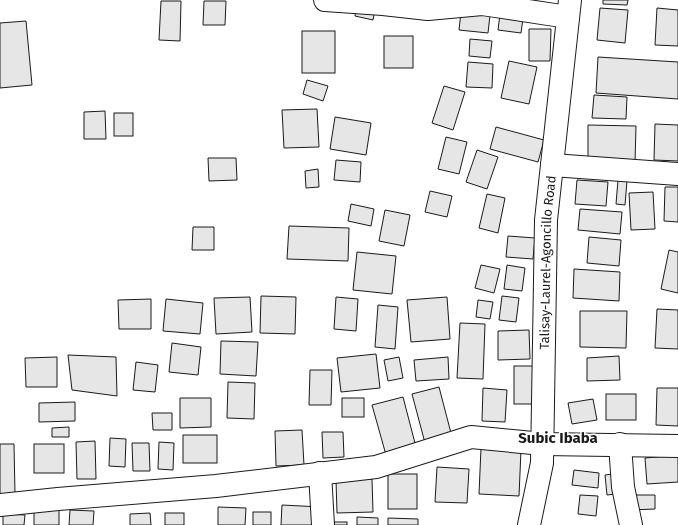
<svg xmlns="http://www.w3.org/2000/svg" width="678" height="525" font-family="'Fira Sans',sans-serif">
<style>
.building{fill:#e6e6e6;stroke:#1a1a1a}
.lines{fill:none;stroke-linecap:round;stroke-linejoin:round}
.minor-casing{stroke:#1a1a1a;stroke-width:24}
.major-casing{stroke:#1a1a1a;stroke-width:24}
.minor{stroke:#fff;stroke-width:22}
.major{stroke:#fff;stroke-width:22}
.labels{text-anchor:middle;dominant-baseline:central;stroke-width:3;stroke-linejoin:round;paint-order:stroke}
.street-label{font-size:13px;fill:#1a1a1a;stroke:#fff}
.quarter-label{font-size:15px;font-weight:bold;fill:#1a1a1a;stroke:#fff}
</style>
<rect width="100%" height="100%" fill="#fff"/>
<g class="building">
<path d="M603,0H628L627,5L603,4Z"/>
<path d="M161,1H181L180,41L159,40Z"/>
<path d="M204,1H226L225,25H203Z"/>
<path d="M356,6L375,9L373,20L355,16Z"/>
<path d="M600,8L628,10L625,43L597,40Z"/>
<path d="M657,8L678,10V46L655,45Z"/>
<path d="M461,12L490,15L488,33L459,30Z"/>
<path d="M500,14L523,18L521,33L498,30Z"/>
<path d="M26,21L32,85L0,88V23Z"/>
<path d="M529,29H551L550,61H529Z"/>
<rect x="302" y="31" width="33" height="42"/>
<rect x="384" y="36" width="29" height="32"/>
<path d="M470,39L492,41L490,58L469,56Z"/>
<path d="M598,57L678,62V99L596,93Z"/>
<path d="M509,61L537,67L529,104L501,98Z"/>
<path d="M468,62L493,64L492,88L466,87Z"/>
<path d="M307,80L328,86L323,101L303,94Z"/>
<path d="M444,86L465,92L453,130L432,123Z"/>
<path d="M594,95L627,97L626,119L592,118Z"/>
<path d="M317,109L319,147L284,148L282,110Z"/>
<path d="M105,111L106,139H84V112Z"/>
<rect x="114" y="113" width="19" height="23"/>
<path d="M335,117L371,123L366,155L330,149Z"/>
<path d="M655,124L678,125V161L654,160Z"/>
<path d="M588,125L636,126L635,163L588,162Z"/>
<path d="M496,127L544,140L538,162L490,149Z"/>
<path d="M446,137L467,142L459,174L438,169Z"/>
<path d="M477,150L498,157L487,189L466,182Z"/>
<path d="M208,158H236L237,180L209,181Z"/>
<path d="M336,160L361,162L360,182L334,180Z"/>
<path d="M318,169L319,187L306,188L305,171Z"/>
<path d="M577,180L608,182L606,206L575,204Z"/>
<path d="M618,180L627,181L625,205L616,204Z"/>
<path d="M665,187H678V222L664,221Z"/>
<path d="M430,191L452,196L447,217L425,212Z"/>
<path d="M653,192L655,229L631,230L629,193Z"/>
<path d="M487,194L505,198L498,233L479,228Z"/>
<path d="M351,204L374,209L371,226L348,221Z"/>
<path d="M580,209L622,212L620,234L578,230Z"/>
<path d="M385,210L410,215L404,246L379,241Z"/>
<path d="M289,226L349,228L348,261L287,259Z"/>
<path d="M193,227H214V250H192Z"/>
<path d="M508,236L535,238L533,259L506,257Z"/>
<path d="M589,237L621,240L619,266L587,263Z"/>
<path d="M669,250L678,252V293L661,289Z"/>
<path d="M357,252L396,256L392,294L353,290Z"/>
<path d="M481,265L500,269L494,293L475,288Z"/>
<path d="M507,265L525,268L522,291L504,289Z"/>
<path d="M574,269L620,272L619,301L573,298Z"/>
<path d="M261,296L296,297L295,334L260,333Z"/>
<path d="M502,296L519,298L516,322L499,320Z"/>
<path d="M250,297L252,332L216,334L214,298Z"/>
<path d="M336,297L358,299L356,331L334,329Z"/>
<path d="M447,297L450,339L411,342L407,300Z"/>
<path d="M151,299V329H119L118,300Z"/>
<path d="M166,299L203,303L200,334L163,331Z"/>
<path d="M478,300L493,302L490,319L476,317Z"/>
<path d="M378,305L398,307L395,349L375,347Z"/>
<path d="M657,309L678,310V349L655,348Z"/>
<path d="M580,311H627L626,348L580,347Z"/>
<path d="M460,323L485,324L483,379L457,378Z"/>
<path d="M529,330L530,359L498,360V331Z"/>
<path d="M221,341L258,342L256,376L220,374Z"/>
<path d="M172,343L201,347L198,375L169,372Z"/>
<path d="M376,354L380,388L341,392L337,358Z"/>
<path d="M68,355L116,357L117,396L72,390Z"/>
<path d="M619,356L620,380L587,381V358Z"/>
<path d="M57,357V387H26L25,358Z"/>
<path d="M399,357L403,378L388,381L384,360Z"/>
<path d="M448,357L449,379L416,381L414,360Z"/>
<path d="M136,362L158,365L155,392L133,390Z"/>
<rect x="514" y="366" width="23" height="38"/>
<path d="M310,370H332L331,405H309Z"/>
<path d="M228,382L255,383L254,419L227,418Z"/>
<path d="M439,387L452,437L425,443L412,394Z"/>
<path d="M483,388L507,390L505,422L482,421Z"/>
<path d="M657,388H678V426L656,425Z"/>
<rect x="606" y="394" width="30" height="26"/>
<path d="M403,397L416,447L386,455L372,405Z"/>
<path d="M180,398H211V427L180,428Z"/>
<rect x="342" y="398" width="22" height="19"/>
<path d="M593,399L597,420L572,424L568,403Z"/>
<path d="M75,402V421L39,422V403Z"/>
<path d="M152,413H172V430H153Z"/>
<path d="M69,427V437H52V428Z"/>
<path d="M302,430L304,465L276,466L275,431Z"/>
<path d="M322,432H343L344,457L323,458Z"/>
<rect x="183" y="435" width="34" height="28"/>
<path d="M110,438L126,439L125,467L109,466Z"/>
<path d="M95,441L96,479H77L76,442Z"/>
<path d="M159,442L174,443L173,470L158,469Z"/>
<path d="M132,443H149L150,471H133Z"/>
<path d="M0,444H14L15,495H0Z"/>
<rect x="34" y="444" width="30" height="29"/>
<path d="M481,448L521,450L519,496L479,494Z"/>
<path d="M678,455V482L647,484L645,458Z"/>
<path d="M437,467L469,469L467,503L435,502Z"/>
<path d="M574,470L599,473L598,488L572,485Z"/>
<rect x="388" y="474" width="29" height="35"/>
<path d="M613,474L616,494L607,495L605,475Z"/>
<path d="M372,479L373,512L337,513L336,480Z"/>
<path d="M580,495L598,496L596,516L578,514Z"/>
<path d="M630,495H655V509L630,510Z"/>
<path d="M282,505L321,507L320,525H281Z"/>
<path d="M218,507L246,508L245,525H218Z"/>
<path d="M34,508L59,509V525H34Z"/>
<path d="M70,510L94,511L93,525H69Z"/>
<rect x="253" y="512" width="18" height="13"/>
<path d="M150,513L151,525H130V514Z"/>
<rect x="165" y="513" width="19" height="12"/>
<path d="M3,514L25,515L24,525H3Z"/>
<path d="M357,517L378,518V525H357Z"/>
<path d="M388,518L418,519V525H388Z"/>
<rect x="334" y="522" width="13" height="3"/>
</g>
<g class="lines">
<defs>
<g id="minor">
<path d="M325,0L383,4L428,9L482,4L568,17"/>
<path d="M552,165L678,174"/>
<path d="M620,444L623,487L631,525"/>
<path d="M320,473L323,525"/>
<path d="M0,505L58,499L216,486L376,467L471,437L543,444L678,446"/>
</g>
<g id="major">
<path id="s1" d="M529,525L542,463L546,220L570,0"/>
</g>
</defs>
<use href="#minor" class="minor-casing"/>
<use href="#major" class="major-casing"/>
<use href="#minor" class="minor"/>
<use href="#major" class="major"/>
</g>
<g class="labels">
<g class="street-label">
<text stroke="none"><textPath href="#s1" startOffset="264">Talisay-Laurel-Agoncillo Road</textPath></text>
</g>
<g class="quarter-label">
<text x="558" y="438">Subic Ibaba</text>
</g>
</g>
</svg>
